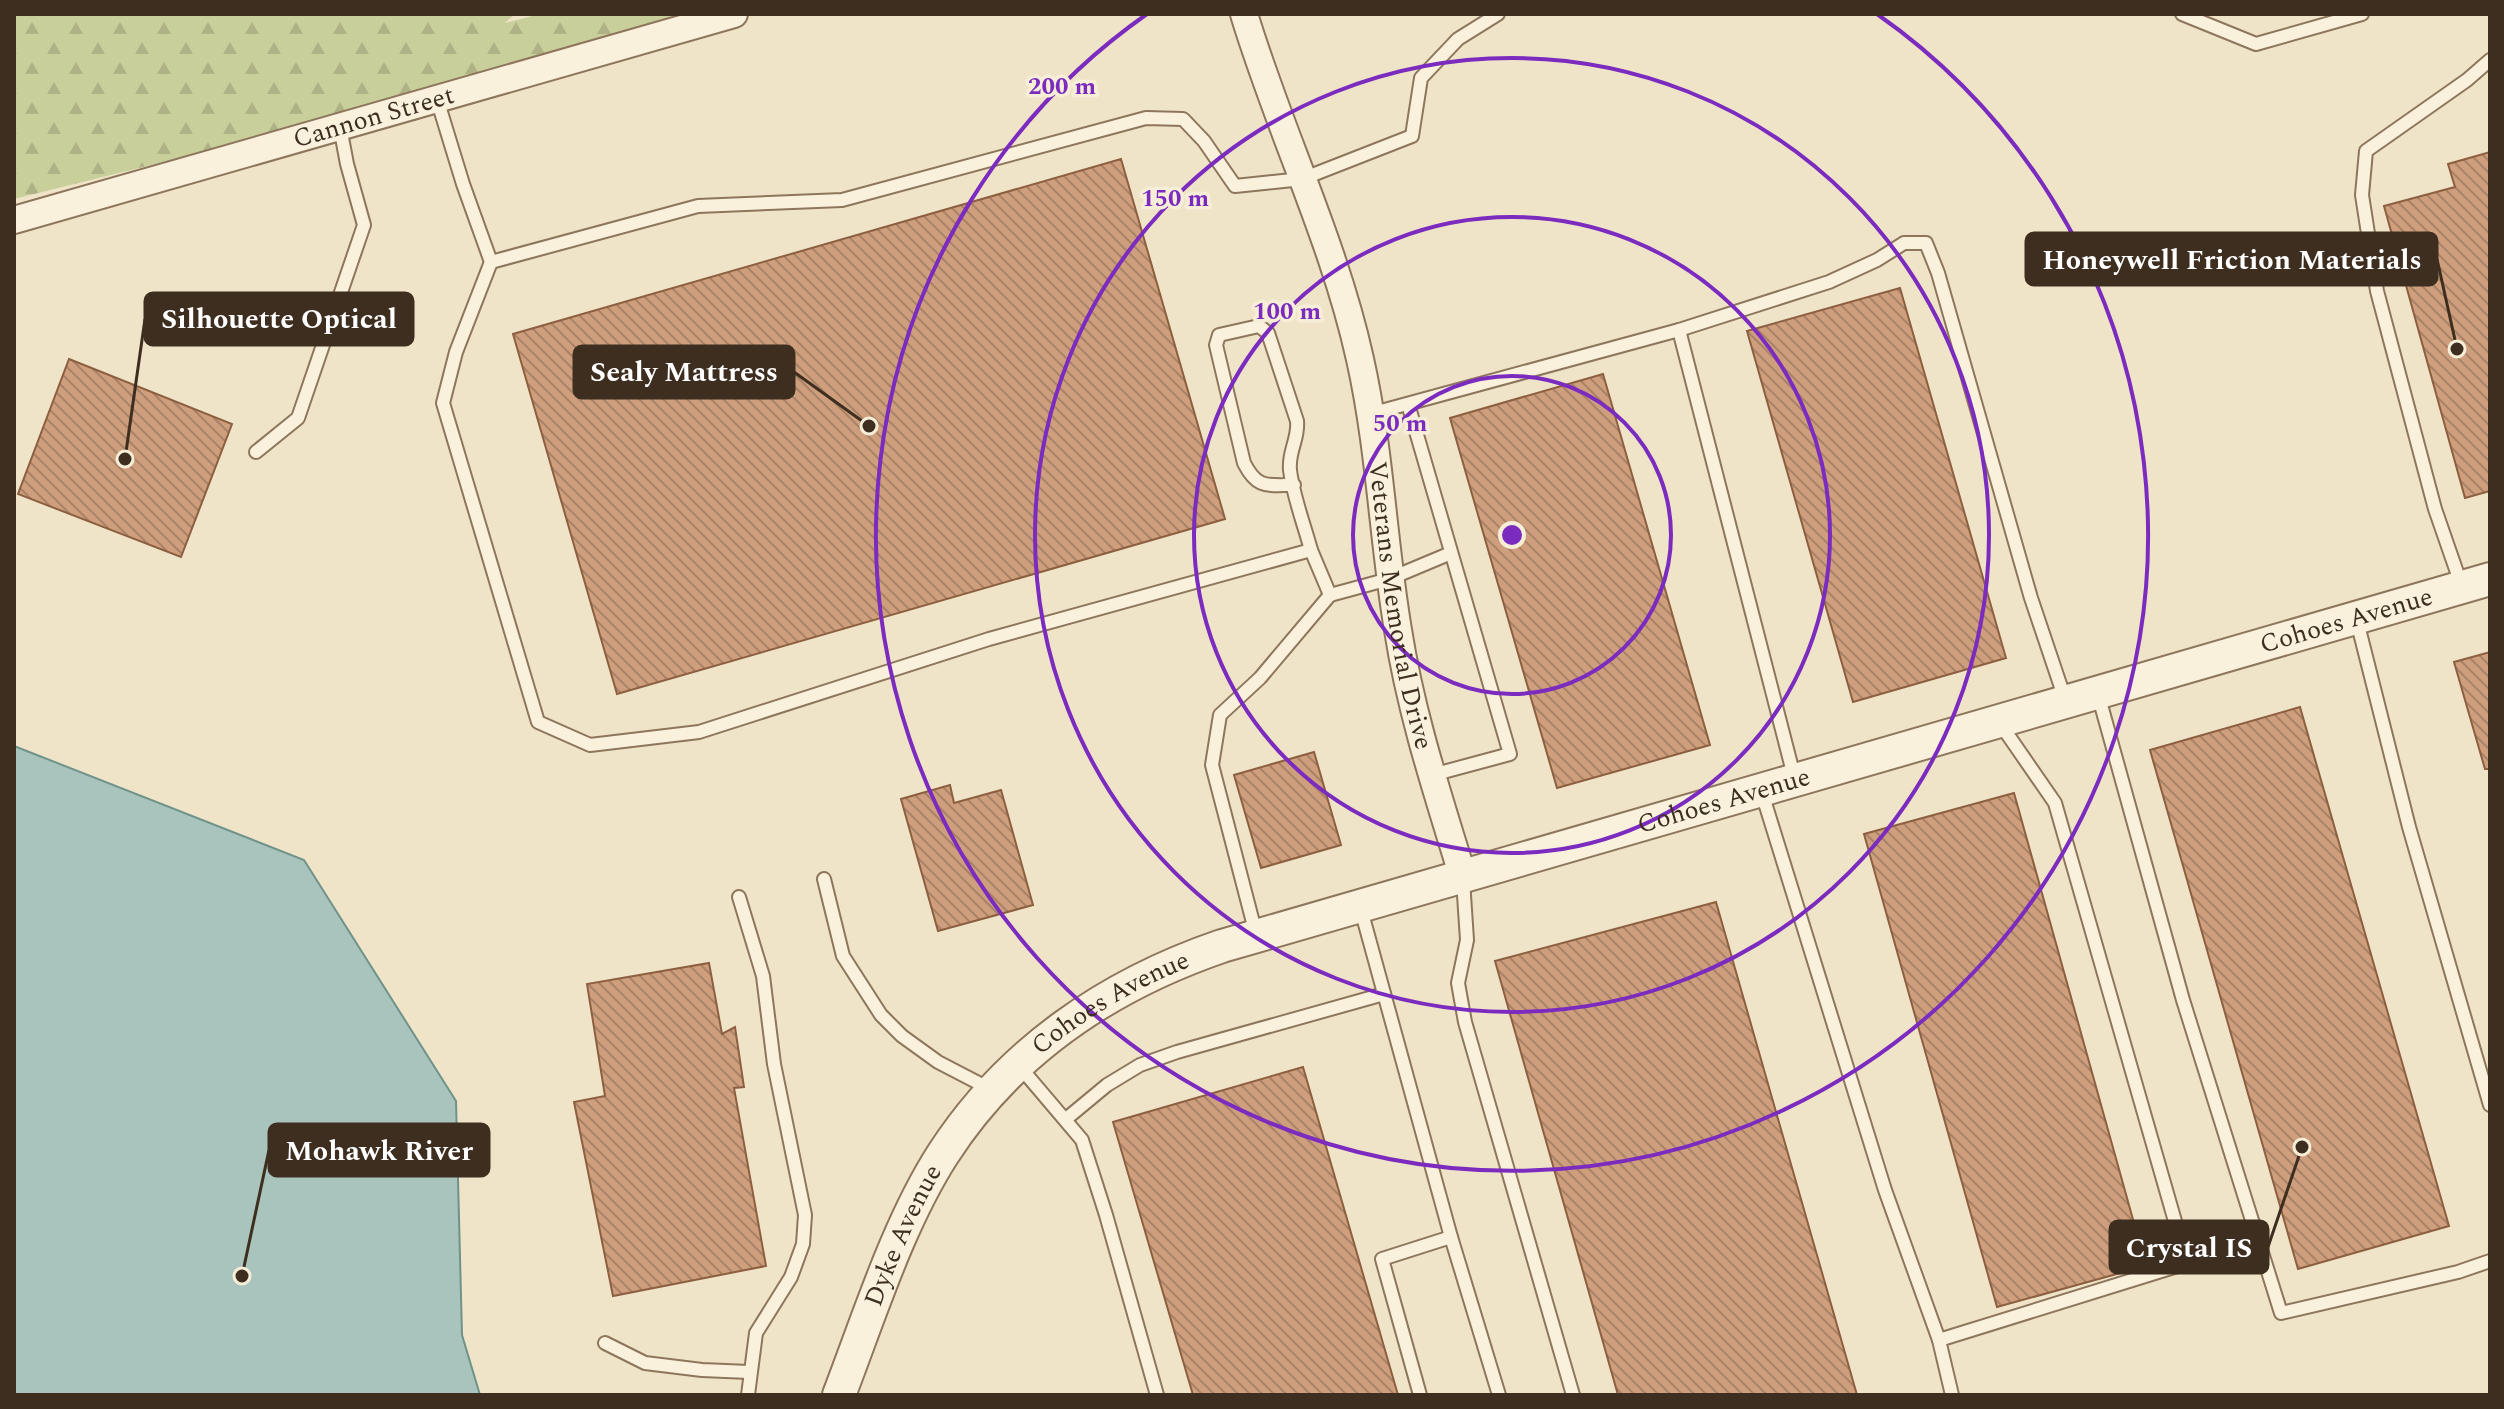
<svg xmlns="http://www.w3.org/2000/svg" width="2504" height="1409" font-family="Spectral,serif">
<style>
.forest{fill:url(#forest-firs)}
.water{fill:#a9c4bc;stroke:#6f938a;stroke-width:2}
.building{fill:url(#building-back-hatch);stroke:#8d5f41;stroke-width:2}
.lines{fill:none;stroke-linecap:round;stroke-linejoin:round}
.service-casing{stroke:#8d765c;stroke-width:16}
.minor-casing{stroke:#8d765c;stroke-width:30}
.tertiary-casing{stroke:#8d765c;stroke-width:36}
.service{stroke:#faf1dc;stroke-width:12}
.minor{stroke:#faf1dc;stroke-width:26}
.tertiary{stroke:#faf1dc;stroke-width:32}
.ring{fill:none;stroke:#7b2cbf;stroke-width:4}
.labels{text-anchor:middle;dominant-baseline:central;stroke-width:7;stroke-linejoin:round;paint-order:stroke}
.street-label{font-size:26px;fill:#3d2e20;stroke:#f7eed8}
.centre{fill:#7b2cbf;stroke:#f7eed8;stroke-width:4}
.ring-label{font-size:24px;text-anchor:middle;font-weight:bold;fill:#7b2cbf;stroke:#f7eed8;stroke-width:7;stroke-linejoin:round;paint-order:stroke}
.leader{fill:none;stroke:#3d2e20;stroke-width:3}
.callout-dot{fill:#3d2e20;stroke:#f7eed8;stroke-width:3}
.callout{fill:#3d2e20;stroke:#3d2e20;stroke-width:3}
.callout-label{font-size:28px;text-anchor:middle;font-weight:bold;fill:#fff}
</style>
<defs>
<pattern id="forest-firs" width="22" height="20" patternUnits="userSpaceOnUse" patternTransform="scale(2)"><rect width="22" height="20" fill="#c9cf9b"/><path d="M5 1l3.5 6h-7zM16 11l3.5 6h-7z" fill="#aeb285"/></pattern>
<pattern id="building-back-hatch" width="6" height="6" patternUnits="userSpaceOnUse" patternTransform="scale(2)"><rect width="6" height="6" fill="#cf9f7d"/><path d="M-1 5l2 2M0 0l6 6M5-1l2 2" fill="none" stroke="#a98266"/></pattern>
</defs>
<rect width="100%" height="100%" fill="#f0e4c8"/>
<path class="forest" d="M14,14H515L505,23L540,14H680L317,124L14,199Z"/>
<path class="water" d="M14,746L304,860L456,1101L462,1335L480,1395H14Z"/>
<g class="building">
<path d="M2490,152V491L2465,498L2384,206L2455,187L2448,164Z"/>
<path d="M1121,159L1225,519L617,694L513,334Z"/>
<path d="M1900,288L2006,658L1853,702L1747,331Z"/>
<path d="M69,359L232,424L181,557L18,494Z"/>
<path d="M1603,374L1710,745L1557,788L1450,418Z"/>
<path d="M2490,652V769H2485L2454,662Z"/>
<path d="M2300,707L2449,1226L2298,1269L2150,750Z"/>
<path d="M1314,752L1341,845L1261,868L1234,775Z"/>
<path d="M950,785L954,803L1001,790L1033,905L938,931L901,799Z"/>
<path d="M2014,793L2146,1266L1997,1307L1864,834Z"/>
<path d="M1716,902L1857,1395H1618L1495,961Z"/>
<path d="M709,963L722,1034L735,1027L744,1087L734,1088L766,1266L613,1296L574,1102L605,1096L587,984Z"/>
<path d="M1303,1067L1398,1395H1193L1113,1122Z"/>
</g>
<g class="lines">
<defs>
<g id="service">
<path d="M2182,14L2256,44L2362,14"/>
<path d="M437,99L463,184L491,262L698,206L842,200L1146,118L1183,119L1204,141L1235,186L1302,179L1412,136L1421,78L1458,39L1498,14"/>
<path d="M491,262L456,352L443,403L538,722L590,745L699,732L989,639L1311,550L1330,595L1389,579L1451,553"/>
<path d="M1679,330L1795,780"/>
<path d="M1408,404L1510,754L1432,775"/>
<path d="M1370,414L1679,330L1829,282L1877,260L1904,243H1926L1938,273L2031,598L2065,699"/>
<path d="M256,452L298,418L364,225L347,164L340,127"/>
<path d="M1294,485C1267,485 1257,489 1244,463L1216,345L1219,335L1259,326L1268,333L1297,421C1299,439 1288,451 1290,470C1293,496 1304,524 1311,550"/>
<path d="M2461,584L2435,509L2377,291L2362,195L2366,151L2467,80L2490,60"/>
<path d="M2357,621L2409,827L2490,1105"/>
<path d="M2098,694L2183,1000L2281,1313L2458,1272L2490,1261"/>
<path d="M1761,790L1885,1190L1939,1340"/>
<path d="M824,879L843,956L881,1015L902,1036L938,1062L990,1089"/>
<path d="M1463,880L1467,940L1458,983L1465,1022L1573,1395"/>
<path d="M739,897L763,976L774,1064L805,1215L803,1244L791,1277L756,1333L748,1395"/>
<path d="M1360,906L1451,1237L1382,1259L1420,1395"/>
<path d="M1256,934L1212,765L1220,715L1260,678L1330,595"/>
<path d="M1020,1067L1082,1140L1106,1215L1157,1395"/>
<path d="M1066,1119L1107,1085L1140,1065L1177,1052L1384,994"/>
<path d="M1451,1237L1499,1395"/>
<path d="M605,1343L645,1363L702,1370L749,1372"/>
<path d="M1952,1395L1939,1340L2187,1263L2055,803L1999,722"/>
</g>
<g id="minor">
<path id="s1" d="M1244,14C1279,130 1334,241 1360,359C1380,448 1383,541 1398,630C1411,714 1438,795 1463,877"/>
<path id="s2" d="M14,220L734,14"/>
</g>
<g id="tertiary">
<path id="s3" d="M839,1395C869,1317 898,1224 943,1154C1009,1052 1108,985 1222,946L2490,579"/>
</g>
</defs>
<use href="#service" class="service-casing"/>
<use href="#minor" class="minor-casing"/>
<use href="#tertiary" class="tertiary-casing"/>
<use href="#service" class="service"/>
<use href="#minor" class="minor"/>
<use href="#tertiary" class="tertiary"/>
</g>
<g class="ring">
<circle cx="1512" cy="535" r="159"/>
<circle cx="1512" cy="535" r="318"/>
<circle cx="1512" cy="535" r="477"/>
<path d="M1877 14A636 636 0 1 1 1147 14"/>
</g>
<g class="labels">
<g class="street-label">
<text stroke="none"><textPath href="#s2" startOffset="374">Cannon Street</textPath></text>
<text stroke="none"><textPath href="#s1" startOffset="614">Veterans Memorial Drive</textPath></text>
<text stroke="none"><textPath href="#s3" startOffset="1788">Cohoes Avenue</textPath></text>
<text stroke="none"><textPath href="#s3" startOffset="1140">Cohoes Avenue</textPath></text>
<text stroke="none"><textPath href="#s3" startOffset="492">Cohoes Avenue</textPath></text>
<text stroke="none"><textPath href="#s3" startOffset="172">Dyke Avenue</textPath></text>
</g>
</g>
<circle cx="1512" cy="535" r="12" class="centre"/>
<g class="ring-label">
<text x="1062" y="94">200 m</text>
<text x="1175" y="206">150 m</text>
<text x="1287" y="319">100 m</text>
<text x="1400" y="431">50 m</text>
</g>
<path class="leader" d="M2457 349L2437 259M125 459L145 319M869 426L794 372M242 1276L269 1150M2302 1147L2268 1247"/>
<g class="callout-dot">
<circle cx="2457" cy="349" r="8"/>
<circle cx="125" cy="459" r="8"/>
<circle cx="869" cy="426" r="8"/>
<circle cx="242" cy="1276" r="8"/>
<circle cx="2302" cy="1147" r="8"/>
</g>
<g class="callout">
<rect x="2026" y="233" width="411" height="52" rx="8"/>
<rect x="145" y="293" width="268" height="52" rx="8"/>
<rect x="574" y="346" width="220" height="52" rx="8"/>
<rect x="269" y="1124" width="220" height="52" rx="8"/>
<rect x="2110" y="1221" width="158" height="52" rx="8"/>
</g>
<g class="callout-label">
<text x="2232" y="269">Honeywell Friction Materials</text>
<text x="279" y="328">Silhouette Optical</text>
<text x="684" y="381">Sealy Mattress</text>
<text x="379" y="1160">Mohawk River</text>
<text x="2189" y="1257">Crystal IS</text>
</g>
<rect width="2504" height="1409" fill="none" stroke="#3d2e20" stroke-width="32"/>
</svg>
